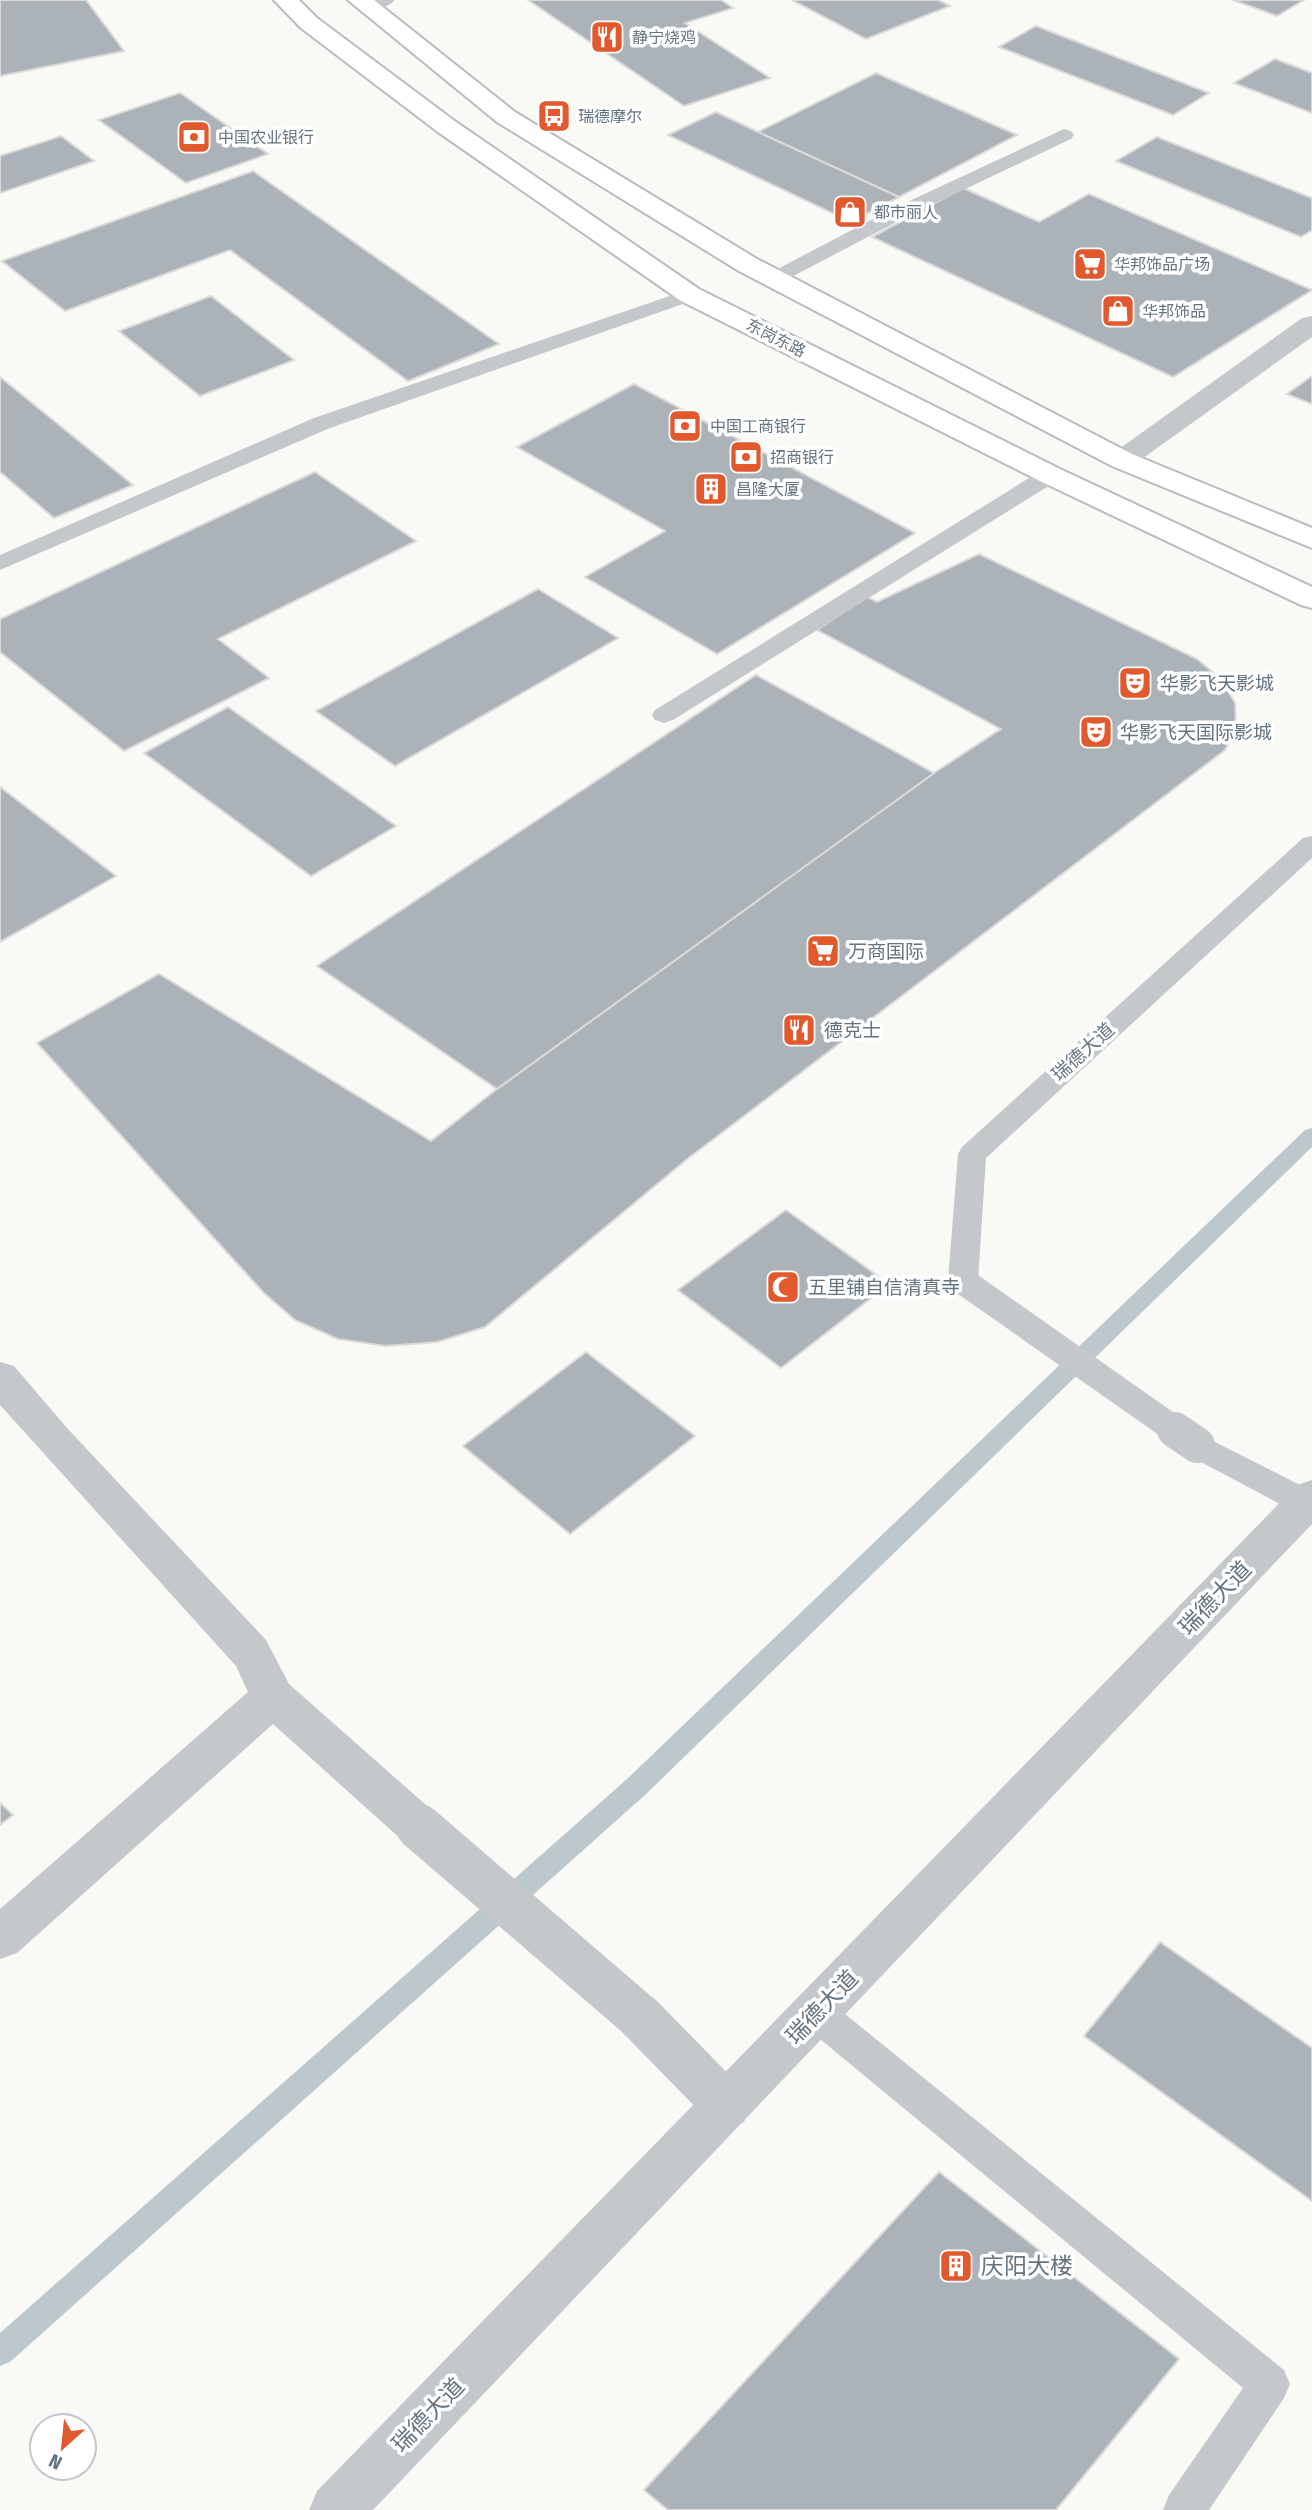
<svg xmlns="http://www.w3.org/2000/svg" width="1312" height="2510" font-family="'Fira Sans Condensed','Noto Sans SC',sans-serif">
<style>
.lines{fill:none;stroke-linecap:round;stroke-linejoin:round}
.stream{fill:#bcc8cc;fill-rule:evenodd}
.building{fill:#abb3b9;stroke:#dadad8;stroke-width:2}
.primary-casing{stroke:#b7bcbf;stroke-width:4}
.service{fill:#c4c8cb;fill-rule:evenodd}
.pedestrian{fill:#c4c8cb;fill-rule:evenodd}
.minor{fill:#c4c8cb;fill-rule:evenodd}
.tertiary{fill:#c4c8cb;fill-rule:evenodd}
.primary{fill:#fff;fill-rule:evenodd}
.service-bridge-far1{stroke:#c4c8cb;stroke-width:27}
.service-bridge{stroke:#c4c8cb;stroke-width:36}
.minor-bridge{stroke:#c4c8cb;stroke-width:46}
.labels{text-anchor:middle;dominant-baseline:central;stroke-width:7;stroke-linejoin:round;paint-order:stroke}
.far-poi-label{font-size:16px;fill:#647481;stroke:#fff;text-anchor:start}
.far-street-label{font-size:16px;fill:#647481;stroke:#fff}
.poi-label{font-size:19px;fill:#647481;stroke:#fff;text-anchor:start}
.street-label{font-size:19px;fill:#647481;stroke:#fff}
.near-street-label{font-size:23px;fill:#647481;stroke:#fff}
.near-poi-label{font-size:23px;fill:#647481;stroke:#fff;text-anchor:start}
</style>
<rect width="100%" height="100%" fill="#f9f9f6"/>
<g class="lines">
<path class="stream" d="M1312,1128V1147L645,1795L10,2362L0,2366V2333L627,1779L1305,1130Z"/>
</g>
<g class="building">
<path d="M0,0H86L124,51L0,76Z"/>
<path d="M528,0H721L733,8L685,23L770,78L684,106Z"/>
<path d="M792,0H938L950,6L866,39Z"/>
<path d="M1233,0H1304L1277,16Z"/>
<path d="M1036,26L1209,93L1173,115L999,47Z"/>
<path d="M1275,59L1312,73V113L1234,83Z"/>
<path d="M876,73L1017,135L899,197L758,132Z"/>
<path d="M180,93L268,154L186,183L99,120Z"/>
<path d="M716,112L758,132L899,197L851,222L668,135Z"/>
<path d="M61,136L94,161L0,193V156Z"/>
<path d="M1157,137L1312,198V230L1301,237L1116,161Z"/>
<path d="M253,171L499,344L408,381L230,250L65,311L2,261Z"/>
<path d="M963,188L1039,222L1089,194L1312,290L1173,377L872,237Z"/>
<path d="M211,296L294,360L200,396L119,331Z"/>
<path d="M1312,376V404L1287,394Z"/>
<path d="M0,377L133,485L54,518L0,472Z"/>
<path d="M634,384L915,533L717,654L585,577L665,531L517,447Z"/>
<path d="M315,472L416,541L218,639L269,678L124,751L0,652V619Z"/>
<path d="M979,554L1197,659L1221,679L1235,703L1236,728L1225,750L686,1160L485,1327L437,1342L386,1346L338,1339L295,1320L264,1293L37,1043L159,974L431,1141L497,1089L934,773L1001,729L817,630L867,597L877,602Z"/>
<path d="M538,589L618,638L395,766L316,711Z"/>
<path d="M756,675L934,773L497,1089L317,966Z"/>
<path d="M228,707L396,826L311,876L144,753Z"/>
<path d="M0,787L116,876L0,942Z"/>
<path d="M786,1210L889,1284L781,1368L678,1290Z"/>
<path d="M586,1352L695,1436L570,1534L463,1446Z"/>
<path d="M0,1803L13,1815L0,1825Z"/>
<path d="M1160,1942L1312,2048V2201L1084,2036Z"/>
<path d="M939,2172L1179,2359L1056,2510H668L644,2490Z"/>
</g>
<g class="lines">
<defs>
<g id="primary">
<path d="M274,0H299L317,18L456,122L699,289L1060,469L1312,587V608L1301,605L1040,481L681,301L438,132L301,28Z"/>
<path d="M348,0H374L515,112L757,259L1132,454L1312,528V548L1112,466L739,271L497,122Z"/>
</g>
</defs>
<use href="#primary" class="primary-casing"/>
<g class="service">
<path d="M367,0H395C388,8 370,12 360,10L357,6Z"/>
<path d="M1064,129L1071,131L1074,135L1071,139L906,217L780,283H766L763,279L766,275L892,209Z"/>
<path d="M690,289L697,291L700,295L697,299L330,428L0,570V555L314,418Z"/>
<path d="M1050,468L1058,470L1061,475L1058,480L673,720L664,723L655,720L652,715L655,710L1042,470Z"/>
<path d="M1312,836V858L986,1158L978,1281L974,1289L963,1292L952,1289L948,1281L958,1154L962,1147L1303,838Z"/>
<path d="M1197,1433L1312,1491V1514L1306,1516L1295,1512L1186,1454L1181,1445L1186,1436Z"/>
<path d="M816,1996L829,2001L1284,2370L1290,2384L1284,2398L1209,2510H1163L1169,2495L1243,2388L803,2025L798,2013L803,2001Z"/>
</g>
<path class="pedestrian" d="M1312,316V337L1132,466L1122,469L1112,466L1108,460L1112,454L1302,318Z"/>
<g class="minor">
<path d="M0,1362L14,1366L67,1428L266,1640L289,1684L435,1813L442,1827L435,1841L419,1847L403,1841L273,1724L17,1953L0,1959V1909L248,1692L236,1666L0,1405Z"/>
<path d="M640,1995L657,2001L744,2090L751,2106L744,2122L727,2129L710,2122L623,2033L616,2017L623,2001Z"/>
</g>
<path class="tertiary" d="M1312,1480V1524L373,2510H309L317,2491L1297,1485Z"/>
<use href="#primary" class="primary"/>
<path class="service-bridge-far1" d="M963,1281L1178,1432"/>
<path class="service-bridge" d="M1175,1430L1197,1445"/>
<path class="minor-bridge" d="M419,1827L640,2017"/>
</g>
<defs>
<symbol id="restaurant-square" viewBox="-11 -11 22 22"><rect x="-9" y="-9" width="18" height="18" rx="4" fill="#e2592d" stroke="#fff"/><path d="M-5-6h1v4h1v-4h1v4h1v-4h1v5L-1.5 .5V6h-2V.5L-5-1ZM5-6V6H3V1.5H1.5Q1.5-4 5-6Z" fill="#fff"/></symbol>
<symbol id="bus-square" viewBox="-11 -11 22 22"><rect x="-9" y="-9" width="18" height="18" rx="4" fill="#e2592d" stroke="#fff"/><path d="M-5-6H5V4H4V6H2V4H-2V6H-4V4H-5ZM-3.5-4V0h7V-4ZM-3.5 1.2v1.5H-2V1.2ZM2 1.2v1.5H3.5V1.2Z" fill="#fff"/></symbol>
<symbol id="bank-square" viewBox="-11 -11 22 22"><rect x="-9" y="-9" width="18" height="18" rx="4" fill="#e2592d" stroke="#fff"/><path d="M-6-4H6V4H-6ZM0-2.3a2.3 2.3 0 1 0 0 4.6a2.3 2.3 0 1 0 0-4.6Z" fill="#fff"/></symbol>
<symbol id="shop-square" viewBox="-11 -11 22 22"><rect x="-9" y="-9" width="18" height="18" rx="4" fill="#e2592d" stroke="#fff"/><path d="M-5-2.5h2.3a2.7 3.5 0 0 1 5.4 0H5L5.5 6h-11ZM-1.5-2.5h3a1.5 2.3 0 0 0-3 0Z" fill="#fff"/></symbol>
<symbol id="supermarket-square" viewBox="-11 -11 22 22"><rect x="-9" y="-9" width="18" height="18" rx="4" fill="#e2592d" stroke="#fff"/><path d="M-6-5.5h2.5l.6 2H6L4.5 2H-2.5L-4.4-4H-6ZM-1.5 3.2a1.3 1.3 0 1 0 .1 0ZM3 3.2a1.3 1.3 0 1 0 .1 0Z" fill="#fff"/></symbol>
<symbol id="building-square" viewBox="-11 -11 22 22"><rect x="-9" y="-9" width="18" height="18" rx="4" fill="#e2592d" stroke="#fff"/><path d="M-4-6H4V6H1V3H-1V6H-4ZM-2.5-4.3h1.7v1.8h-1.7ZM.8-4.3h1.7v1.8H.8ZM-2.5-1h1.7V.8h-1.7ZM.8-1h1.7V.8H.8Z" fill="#fff"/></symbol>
<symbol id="theatre-square" viewBox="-11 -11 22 22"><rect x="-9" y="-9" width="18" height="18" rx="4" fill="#e2592d" stroke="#fff"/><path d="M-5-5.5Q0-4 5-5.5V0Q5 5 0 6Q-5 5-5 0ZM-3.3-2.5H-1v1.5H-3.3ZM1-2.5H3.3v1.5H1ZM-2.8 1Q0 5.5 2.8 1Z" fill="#fff"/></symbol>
<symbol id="mosque-square" viewBox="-11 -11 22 22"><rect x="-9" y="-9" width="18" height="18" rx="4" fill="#e2592d" stroke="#fff"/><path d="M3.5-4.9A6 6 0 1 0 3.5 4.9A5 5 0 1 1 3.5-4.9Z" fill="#fff"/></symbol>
</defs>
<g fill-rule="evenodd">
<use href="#restaurant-square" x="588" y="18" width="38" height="38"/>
<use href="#bus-square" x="535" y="97" width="38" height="38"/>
<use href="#bank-square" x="175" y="118" width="38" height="38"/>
<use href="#shop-square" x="831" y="193" width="38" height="38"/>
<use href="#supermarket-square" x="1071" y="245" width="38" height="38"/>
<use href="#shop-square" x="1099" y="292" width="38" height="38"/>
<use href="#bank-square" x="666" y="407" width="38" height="38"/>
<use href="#bank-square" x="727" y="438" width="38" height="38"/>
<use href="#building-square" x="692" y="470" width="38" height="38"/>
<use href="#theatre-square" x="1116" y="664" width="38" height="38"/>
<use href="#theatre-square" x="1077" y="713" width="38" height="38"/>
<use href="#supermarket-square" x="804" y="932" width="38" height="38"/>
<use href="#restaurant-square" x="780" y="1011" width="38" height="38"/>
<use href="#mosque-square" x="764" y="1268" width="38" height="38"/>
<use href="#building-square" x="937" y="2247" width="38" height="38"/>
</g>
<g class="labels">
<g class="far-poi-label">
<text x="632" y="37">静宁烧鸡</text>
<text x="578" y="116">瑞德摩尔</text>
<text x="218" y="137">中国农业银行</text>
<text x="874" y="212">都市丽人</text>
<text x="1114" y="264">华邦饰品广场</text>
<text x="1142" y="311">华邦饰品</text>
<text x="710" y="426">中国工商银行</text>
<text x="770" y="457">招商银行</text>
<text x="736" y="489">昌隆大厦</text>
</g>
<g class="far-street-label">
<text transform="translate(776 338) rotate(27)">东岗东路</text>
</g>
<g class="poi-label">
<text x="1160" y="683">华影飞天影城</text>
<text x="1120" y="732">华影飞天国际影城</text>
<text x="848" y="951">万商国际</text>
<text x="824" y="1030">德克士</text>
<text x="808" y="1287">五里铺自信清真寺</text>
</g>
<g class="street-label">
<text transform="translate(1083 1052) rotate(-42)">瑞德大道</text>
</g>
<g class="near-street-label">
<text transform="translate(1215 1598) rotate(-46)">瑞德大道</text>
<text transform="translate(822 2007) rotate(-46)">瑞德大道</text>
<text transform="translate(428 2415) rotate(-46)">瑞德大道</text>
</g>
<g class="near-poi-label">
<text x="981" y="2266">庆阳大楼</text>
</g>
</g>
<g transform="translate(63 2447) rotate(207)"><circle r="33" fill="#ffffff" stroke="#c1c7cd" stroke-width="2"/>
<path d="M0-5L12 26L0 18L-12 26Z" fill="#e2592d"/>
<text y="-10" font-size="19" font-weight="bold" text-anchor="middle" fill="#647481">N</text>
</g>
</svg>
